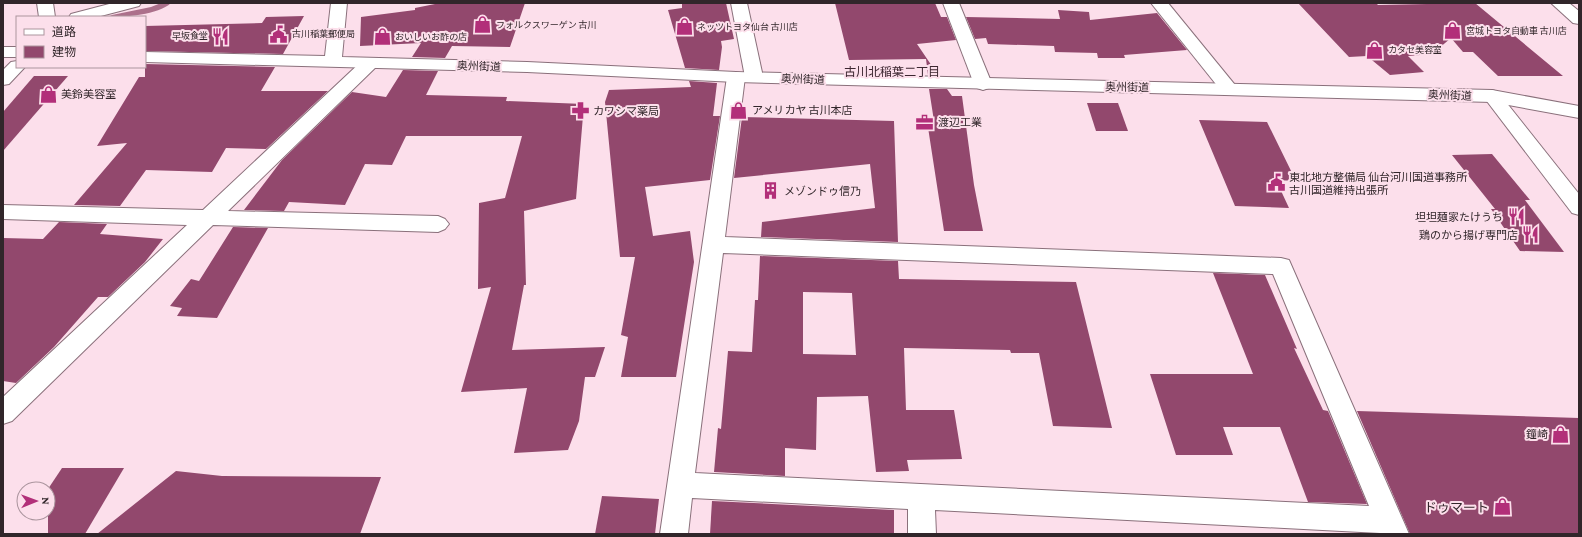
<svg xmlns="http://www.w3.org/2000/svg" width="1582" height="537" font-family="'Crimson Pro','Noto Sans JP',serif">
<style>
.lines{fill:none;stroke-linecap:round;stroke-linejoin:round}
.stream{fill:#ac708b;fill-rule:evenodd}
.building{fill:#92486d;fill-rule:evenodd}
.street-casing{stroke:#8a707b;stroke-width:2}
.secondary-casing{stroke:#8a707b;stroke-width:2}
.street{fill:#fff;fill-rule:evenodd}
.secondary{fill:#fff;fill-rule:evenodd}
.labels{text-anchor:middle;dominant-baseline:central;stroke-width:4;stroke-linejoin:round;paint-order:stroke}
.far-poi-label{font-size:9px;fill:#31262a;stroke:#fcdfeb;text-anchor:start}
.street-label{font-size:11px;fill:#31262a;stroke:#fcdfeb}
.poi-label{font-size:11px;fill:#31262a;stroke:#fcdfeb;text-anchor:start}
.neighbourhood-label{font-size:12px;fill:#3c2630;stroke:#fcdfeb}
.near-poi-label{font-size:13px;fill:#31262a;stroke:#fcdfeb;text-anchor:end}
</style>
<rect width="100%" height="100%" fill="#fcdfeb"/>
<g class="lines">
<path class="stream" d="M161,3H171C158,15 125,17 108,17L112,15L151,7Z"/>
</g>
<g class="building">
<path d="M440,3H525L510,47L452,46L445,58L412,57L421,43L360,46L361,17L415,10V8Z"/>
<path d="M682,3H726L734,39L721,41L722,47L719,70L685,68L668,10L682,8Z"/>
<path d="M835,3H935L941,17H947L956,40L917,44L938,75H928L926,59L849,60Z"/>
<path d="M1298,3H1376L1378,5L1475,3L1563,76H1498L1473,52H1463L1451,38L1432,54L1408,56L1424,72L1390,75L1367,56L1349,57Z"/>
<path d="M1058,10L1089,12L1090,20L1157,13L1187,50L1124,55L1125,58H1098L1097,53L1055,52L1054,46L988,44L986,38L975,39L966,17L1060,19Z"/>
<path d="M304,16L283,54L145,51V26L262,23L266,17Z"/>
<path d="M145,64L275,67L261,91H328L266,149L226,148L212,172L146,170L120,206L74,205L127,143L97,146L139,77H145Z"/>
<path d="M403,70L438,71L426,95L507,97L506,101L584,104L576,199L524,211L526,285H524L512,350L605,347L595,377H585L579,421L568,450L514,453L527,388L461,392L491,287L478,289L479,203L505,198L522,136H406L392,165L365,164L345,205L289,202L284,211L244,210L282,160L352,92L386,97Z"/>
<path d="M34,76H68L3,151V112Z"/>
<path d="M689,81L717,83L713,116H720L710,180L645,187L653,236L690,231L694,262L676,377H621L628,337L621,335L635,257H620L605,102L609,90L691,87Z"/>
<path d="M929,89H947L952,96H962L974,185L983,231H944L927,121H934Z"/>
<path d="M1087,103H1118L1128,131H1096Z"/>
<path d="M742,117L894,121L898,242L761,237L762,222L875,208L870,164L734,178Z"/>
<path d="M1199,120L1267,122L1296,181L1276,180L1289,208L1235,206Z"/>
<path d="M1492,154L1530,200H1525L1564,252L1520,251L1491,209H1495L1452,155Z"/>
<path d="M59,222L107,224L100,234L163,239L145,262L108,297H98L54,347L16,383L3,381V238L43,239Z"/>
<path d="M233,227L268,228L217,318L177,316L182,308L170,306L191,279L199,281Z"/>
<path d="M760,256L898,261L899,279L1076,282L1112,428L1053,426L1039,353H1011L1010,350L904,348L906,410H954L962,459L907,460L909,471L876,472L868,396L817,397L816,450L785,448V476L714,472L718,428L721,429L728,351L752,352L755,300H758ZM803,292L852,293L856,355L803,354Z"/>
<path d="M1213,273L1265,275L1297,349L1294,348L1323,410L1328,411L1367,504L1308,502L1280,427H1223L1233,455H1176L1150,374H1253Z"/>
<path d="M1357,411L1579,418V534H1410Z"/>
<path d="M62,468H124L85,534H48V489Z"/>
<path d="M176,471L222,476L381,477L360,534H97Z"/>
<path d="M602,496L659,499L655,534H595Z"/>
<path d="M712,501L894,510V534H710Z"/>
</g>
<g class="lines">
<defs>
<g id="street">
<path d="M37,3H53L55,17H39Z"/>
<path d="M113,3H141L139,6L97,17H69L71,14Z"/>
<path d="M731,3H747L763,77L760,81L754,82L748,81L745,77Z"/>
<path d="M943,3H959L992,84L989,88L983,90L977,88L974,84Z"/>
<path d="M1151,3H1168L1235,85L1238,89L1235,93L1229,95L1223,93Z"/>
<path d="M1551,3H1569L1579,11V24L1573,23Z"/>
<path d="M370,58L376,59L379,63L376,67L228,211L438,216L445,219L449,224L445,229L438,232L213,225L12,421L3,424V397L187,225L3,219V205L203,210L364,59Z"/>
<path d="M17,61V67H25L9,84L3,85V70L11,62Z"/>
<path d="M736,72L742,73L745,77L725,237L1281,258L1289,260L1409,534H1381L1380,533L935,510L936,534H908V509L692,498L688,534H660L727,77L730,73ZM723,253L1273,274L1369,506L695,473Z"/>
<path d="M1492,90L1498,92L1579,194V215L1572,213L1486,100L1483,96L1486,92Z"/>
</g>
<g id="secondary">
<path d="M331,3H347L342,57L527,62L736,72L1492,90L1579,106V118L1492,102L736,82L527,72L145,62V52L325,56Z"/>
<rect x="3" y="47" width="14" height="10"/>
</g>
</defs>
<use href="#street" class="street-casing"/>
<use href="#secondary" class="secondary-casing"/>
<use href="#street" class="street"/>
<use href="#secondary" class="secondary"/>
</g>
<defs>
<symbol id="shop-bare" viewBox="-9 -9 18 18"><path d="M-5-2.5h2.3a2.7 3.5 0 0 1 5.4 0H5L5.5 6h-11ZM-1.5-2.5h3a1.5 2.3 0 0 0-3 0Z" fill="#b22f79" stroke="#fcdfeb" stroke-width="2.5" paint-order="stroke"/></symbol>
<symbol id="civic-bare" viewBox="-9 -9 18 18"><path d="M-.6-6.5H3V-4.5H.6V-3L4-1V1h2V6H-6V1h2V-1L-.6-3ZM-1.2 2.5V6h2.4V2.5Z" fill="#b22f79" stroke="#fcdfeb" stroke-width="2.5" paint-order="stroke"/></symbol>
<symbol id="restaurant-bare" viewBox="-9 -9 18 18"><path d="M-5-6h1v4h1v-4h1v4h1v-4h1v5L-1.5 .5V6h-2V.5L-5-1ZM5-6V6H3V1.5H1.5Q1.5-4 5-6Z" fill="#b22f79" stroke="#fcdfeb" stroke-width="2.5" paint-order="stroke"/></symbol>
<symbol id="pharmacy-bare" viewBox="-9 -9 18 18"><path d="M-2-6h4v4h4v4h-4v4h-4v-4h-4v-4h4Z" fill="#b22f79" stroke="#fcdfeb" stroke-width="2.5" paint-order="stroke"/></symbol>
<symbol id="office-bare" viewBox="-9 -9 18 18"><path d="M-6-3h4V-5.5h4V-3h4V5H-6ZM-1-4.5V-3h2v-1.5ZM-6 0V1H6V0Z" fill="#b22f79" stroke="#fcdfeb" stroke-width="2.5" paint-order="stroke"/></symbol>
<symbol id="building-bare" viewBox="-9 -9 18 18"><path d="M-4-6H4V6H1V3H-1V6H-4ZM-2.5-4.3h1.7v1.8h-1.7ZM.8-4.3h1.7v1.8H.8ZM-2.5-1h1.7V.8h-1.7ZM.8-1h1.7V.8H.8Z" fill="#b22f79" stroke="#fcdfeb" stroke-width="2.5" paint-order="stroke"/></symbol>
</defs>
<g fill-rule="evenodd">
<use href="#shop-bare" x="470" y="12" width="25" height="25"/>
<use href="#shop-bare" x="672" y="14" width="25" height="25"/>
<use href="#shop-bare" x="1440" y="18" width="25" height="25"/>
<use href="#civic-bare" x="266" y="22" width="25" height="25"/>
<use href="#restaurant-bare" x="208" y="24" width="25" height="25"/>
<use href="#shop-bare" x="370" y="24" width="25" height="25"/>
<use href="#shop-bare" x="1362" y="38" width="25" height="25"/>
<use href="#shop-bare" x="36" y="82" width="25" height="25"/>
<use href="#shop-bare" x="726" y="98" width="25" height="25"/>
<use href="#pharmacy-bare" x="568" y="98" width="25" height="25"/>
<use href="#office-bare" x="912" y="110" width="25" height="25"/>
<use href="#civic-bare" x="1264" y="170" width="25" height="25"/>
<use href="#building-bare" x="758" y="178" width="25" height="25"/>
<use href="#restaurant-bare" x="1504" y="204" width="25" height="25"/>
<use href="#restaurant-bare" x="1518" y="222" width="25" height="25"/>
<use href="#shop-bare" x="1548" y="422" width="25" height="25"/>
<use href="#shop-bare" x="1490" y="494" width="25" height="25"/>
</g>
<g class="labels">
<g class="far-poi-label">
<text x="496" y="25">フォルクスワーゲン 古川</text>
<text x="697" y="27">ネッツトヨタ仙台 古川店</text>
<text x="1466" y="31">宮城トヨタ自動車 古川店</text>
<text x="292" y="34">古川稲葉郵便局</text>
<text x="208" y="36" text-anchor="end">早坂食堂</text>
<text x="395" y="37">おいしいお酢の店</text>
<text x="1388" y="50">カタセ美容室</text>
</g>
<g class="street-label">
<text transform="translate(479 66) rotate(2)">奥州街道</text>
<text transform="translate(803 79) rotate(2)">奥州街道</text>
<text transform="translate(1127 87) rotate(1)">奥州街道</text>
<text transform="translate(1450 95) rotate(2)">奥州街道</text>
</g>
<g class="poi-label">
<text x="61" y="94">美鈴美容室</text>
<text x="752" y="110">アメリカヤ 古川本店</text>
<text x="593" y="111">カワシマ薬局</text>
<text x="938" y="122">渡辺工業</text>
<text x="1289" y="177">東北地方整備局 仙台河川国道事務所<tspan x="1289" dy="13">古川国道維持出張所</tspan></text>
<text x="784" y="191">メゾンドゥ信乃</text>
<text x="1503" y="217" text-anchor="end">坦坦麺家たけうち</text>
<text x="1518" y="235" text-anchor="end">鶏のから揚げ専門店</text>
<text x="1548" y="434" text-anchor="end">鐘崎</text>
</g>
<g class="neighbourhood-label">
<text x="892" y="72">古川北稲葉二丁目</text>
</g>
<g class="near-poi-label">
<text x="1489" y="507">ドゥマート</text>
</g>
</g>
<rect width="1582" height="537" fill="none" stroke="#31262a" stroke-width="8"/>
<rect x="16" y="16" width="130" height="52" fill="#fcdfeb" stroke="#ab959e"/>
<rect x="24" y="29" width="20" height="6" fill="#ffffff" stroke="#ab959e"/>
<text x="52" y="36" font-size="12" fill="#31262a">道路</text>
<rect x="24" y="46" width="20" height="12" fill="#92486d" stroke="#ab959e"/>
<text x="52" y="56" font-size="12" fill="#31262a">建物</text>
<g transform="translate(36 501) rotate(89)"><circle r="19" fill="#fcdfeb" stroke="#ab959e"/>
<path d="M0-3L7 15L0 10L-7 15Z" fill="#b22f79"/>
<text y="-6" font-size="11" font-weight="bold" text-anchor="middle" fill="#31262a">N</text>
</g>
</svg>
